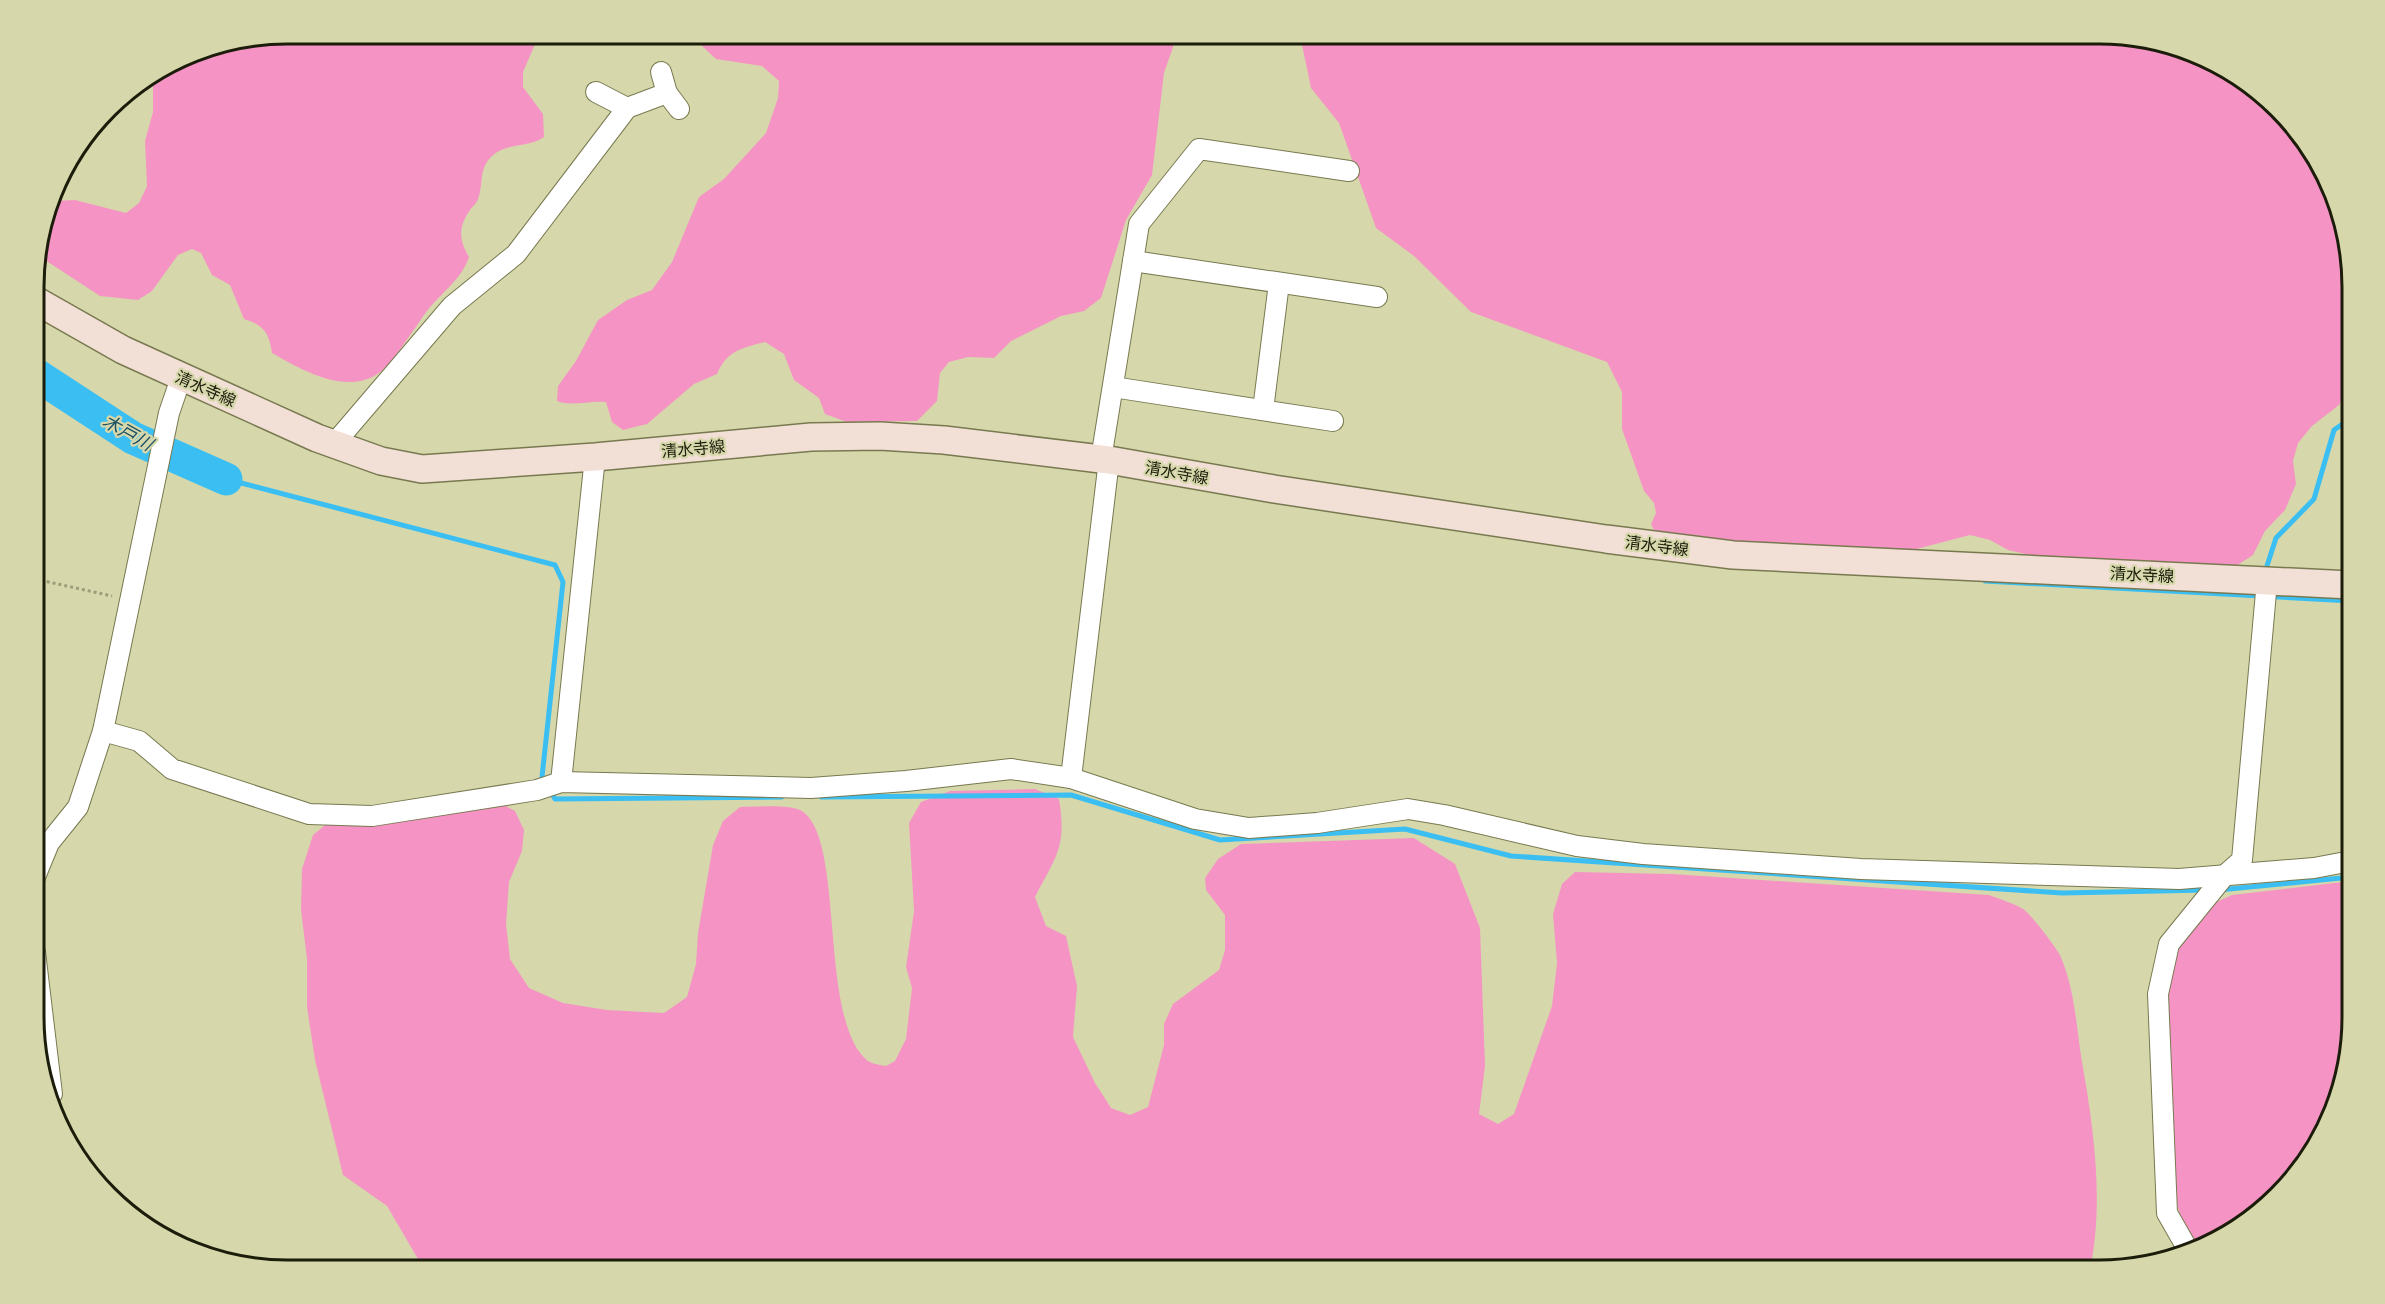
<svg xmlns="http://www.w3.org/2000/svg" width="2385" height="1304" font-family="Barlow,'Noto Sans JP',sans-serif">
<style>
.green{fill:#f594c4}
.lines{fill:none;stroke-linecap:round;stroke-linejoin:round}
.stream{stroke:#3bbff3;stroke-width:5}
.river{stroke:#3bbff3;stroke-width:33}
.street-casing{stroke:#787950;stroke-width:22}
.secondary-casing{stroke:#787950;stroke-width:30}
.path{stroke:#9c9d79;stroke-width:3;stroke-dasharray:3 3;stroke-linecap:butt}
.street{stroke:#fff;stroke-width:20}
.secondary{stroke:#f2dfd5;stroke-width:27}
.labels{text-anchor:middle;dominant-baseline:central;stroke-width:4.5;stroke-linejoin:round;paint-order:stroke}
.street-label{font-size:16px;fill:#1c1c0b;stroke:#d6d8ab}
.water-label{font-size:18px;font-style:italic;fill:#1b4f64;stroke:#d6d8ab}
.rim{fill:none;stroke:#1c1c0b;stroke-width:3}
</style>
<rect width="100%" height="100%" fill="#d6d8ab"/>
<g class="green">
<path d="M287,33H540L523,72V87L543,114L544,137C529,148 507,142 492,156C478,169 484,184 478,199C477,203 472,207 470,210C458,227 459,240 469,257C462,279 441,293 427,311C416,326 392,364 379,373C346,396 302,370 272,353C269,332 263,325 244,319L230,285L212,275L201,253L192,249L178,255L152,291L138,300L100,296L48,262L38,243L53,201L75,200L126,213L139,203L147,186L145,141L153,112V75L190,52Z"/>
<path d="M688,33H1178L1164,73L1152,175L1126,220L1101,298L1084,311L1061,316L1011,341L994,358L968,357L949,362L940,373L937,401L917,421L847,422L825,414L819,398L794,380L784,354L765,342C741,348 727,351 717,374L694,384L647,424L623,430L612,422L606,402C590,400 572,407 557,401L558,386L576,361L598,320L627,300L652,290L672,262L699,197L724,179L766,133L778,98L779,81L762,66L716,59Z"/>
<path d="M1304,33H2098L2164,42L2225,67L2309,146L2339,206L2351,270V384L2339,405L2312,426L2298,443L2293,461L2296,484L2285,510L2265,531L2253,555L2233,568L2153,562H2061L2008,550L1990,540L1970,535L1905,552L1713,544L1656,534L1651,524L1656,513L1654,503L1644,491L1622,429V392L1607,362L1471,312L1414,256L1376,228L1339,123L1311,88L1301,40Z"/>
<path d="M1035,789L1059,799C1067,847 1056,857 1035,897L1046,926L1066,936L1077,986L1073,1037L1095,1083L1111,1108L1130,1115L1148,1107L1164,1045V1024L1173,1004L1219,970L1225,950V915L1206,890L1205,878L1218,859L1241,844L1414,838L1455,864L1480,928L1485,1066L1479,1114L1498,1124L1514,1114L1552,1006L1557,963L1553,914L1562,884L1575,872L1672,874L1989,895C1999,899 2013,903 2023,909C2031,914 2055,946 2060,955C2075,989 2076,1025 2082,1062C2094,1130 2104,1202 2090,1270L425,1271L387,1206L343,1175L315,1060L307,1007V959L301,910L302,869L313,835L330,821H407L421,813L500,803L515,811L524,830L522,851L509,882L506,924L510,959L529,988L563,1003L607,1010L664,1013L687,997L696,964L698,933L713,845L723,821L740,807C755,807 787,804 800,810C847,834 817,1021 868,1061C873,1064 880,1065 886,1066L895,1061L906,1039L912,988L906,967L914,911L909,823L921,802L950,791Z"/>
<path d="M2351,881V1033L2318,1144L2278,1196L2225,1237L2194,1246L2183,1223L2171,1186L2164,980L2186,927L2214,903L2232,895Z"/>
</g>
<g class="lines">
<g class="stream">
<path d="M226,479L555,565L563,582L542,777L545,782"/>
<path d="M2265,572L2276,538L2314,499L2334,430L2351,418"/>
<path d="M1985,581L2351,601"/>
<path d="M550,790L555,799L782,797"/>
<path d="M821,797L1071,795L1220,840L1405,829L1511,856L2062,893L2207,890"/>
<path d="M2219,890L2351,877"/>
</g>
<path class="river" d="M35,374L133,438L226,479"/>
<defs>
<g id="street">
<path d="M661,72L667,93"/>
<path d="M596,92L627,108"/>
<path d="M1133,261L1377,297"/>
<path d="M1113,387L1333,421"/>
<path d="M1263,410L1279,283"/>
<path d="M334,444L452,306L516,254L627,108L667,93L679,109"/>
<path d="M1101,459L1139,224L1199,149L1349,171"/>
<path d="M103,731L139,741L172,769L309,814L372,816L537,790L561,782L811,788L906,781L1011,769L1071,778L1195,819L1249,828L1317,823L1408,809L1444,815L1577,846L1643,854L1861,869L2179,879L2314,868L2351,861"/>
<path d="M1071,778L1109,460"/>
<path d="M561,782L595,457"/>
<path d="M35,877L49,843L78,807L103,731L169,413L181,378"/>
<path d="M35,952L52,1094"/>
<path d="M2187,1248L2167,1213L2158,994L2169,944L2225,875L2242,860L2267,581"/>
</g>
<path id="secondary" d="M35,300L123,350L317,438L381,461L422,469L595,457L811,437L880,436L944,440L1109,460L1274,489L1606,539L1733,555L2351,585"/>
</defs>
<use href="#street" class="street-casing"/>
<use href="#secondary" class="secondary-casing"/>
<path class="path" d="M35,579L112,596"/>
<use href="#street" class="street"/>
<use href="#secondary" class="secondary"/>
</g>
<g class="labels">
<g class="street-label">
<text transform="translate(206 388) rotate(24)">清水寺線</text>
<text transform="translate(693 448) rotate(-5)">清水寺線</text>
<text transform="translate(1177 472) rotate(10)">清水寺線</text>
<text transform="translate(1657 545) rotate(7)">清水寺線</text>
<text transform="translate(2142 574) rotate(3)">清水寺線</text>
</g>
<g class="water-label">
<text transform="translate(128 432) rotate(29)">木戸川</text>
</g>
</g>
<path d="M0 0H2385V1304H0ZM287 44H2099A243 243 0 0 1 2342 287V1017A243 243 0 0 1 2099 1260H287A243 243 0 0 1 44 1017V287A243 243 0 0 1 287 44Z" fill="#d6d8ab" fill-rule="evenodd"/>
<path class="rim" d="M287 44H2099A243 243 0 0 1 2342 287V1017A243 243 0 0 1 2099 1260H287A243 243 0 0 1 44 1017V287A243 243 0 0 1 287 44Z"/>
</svg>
